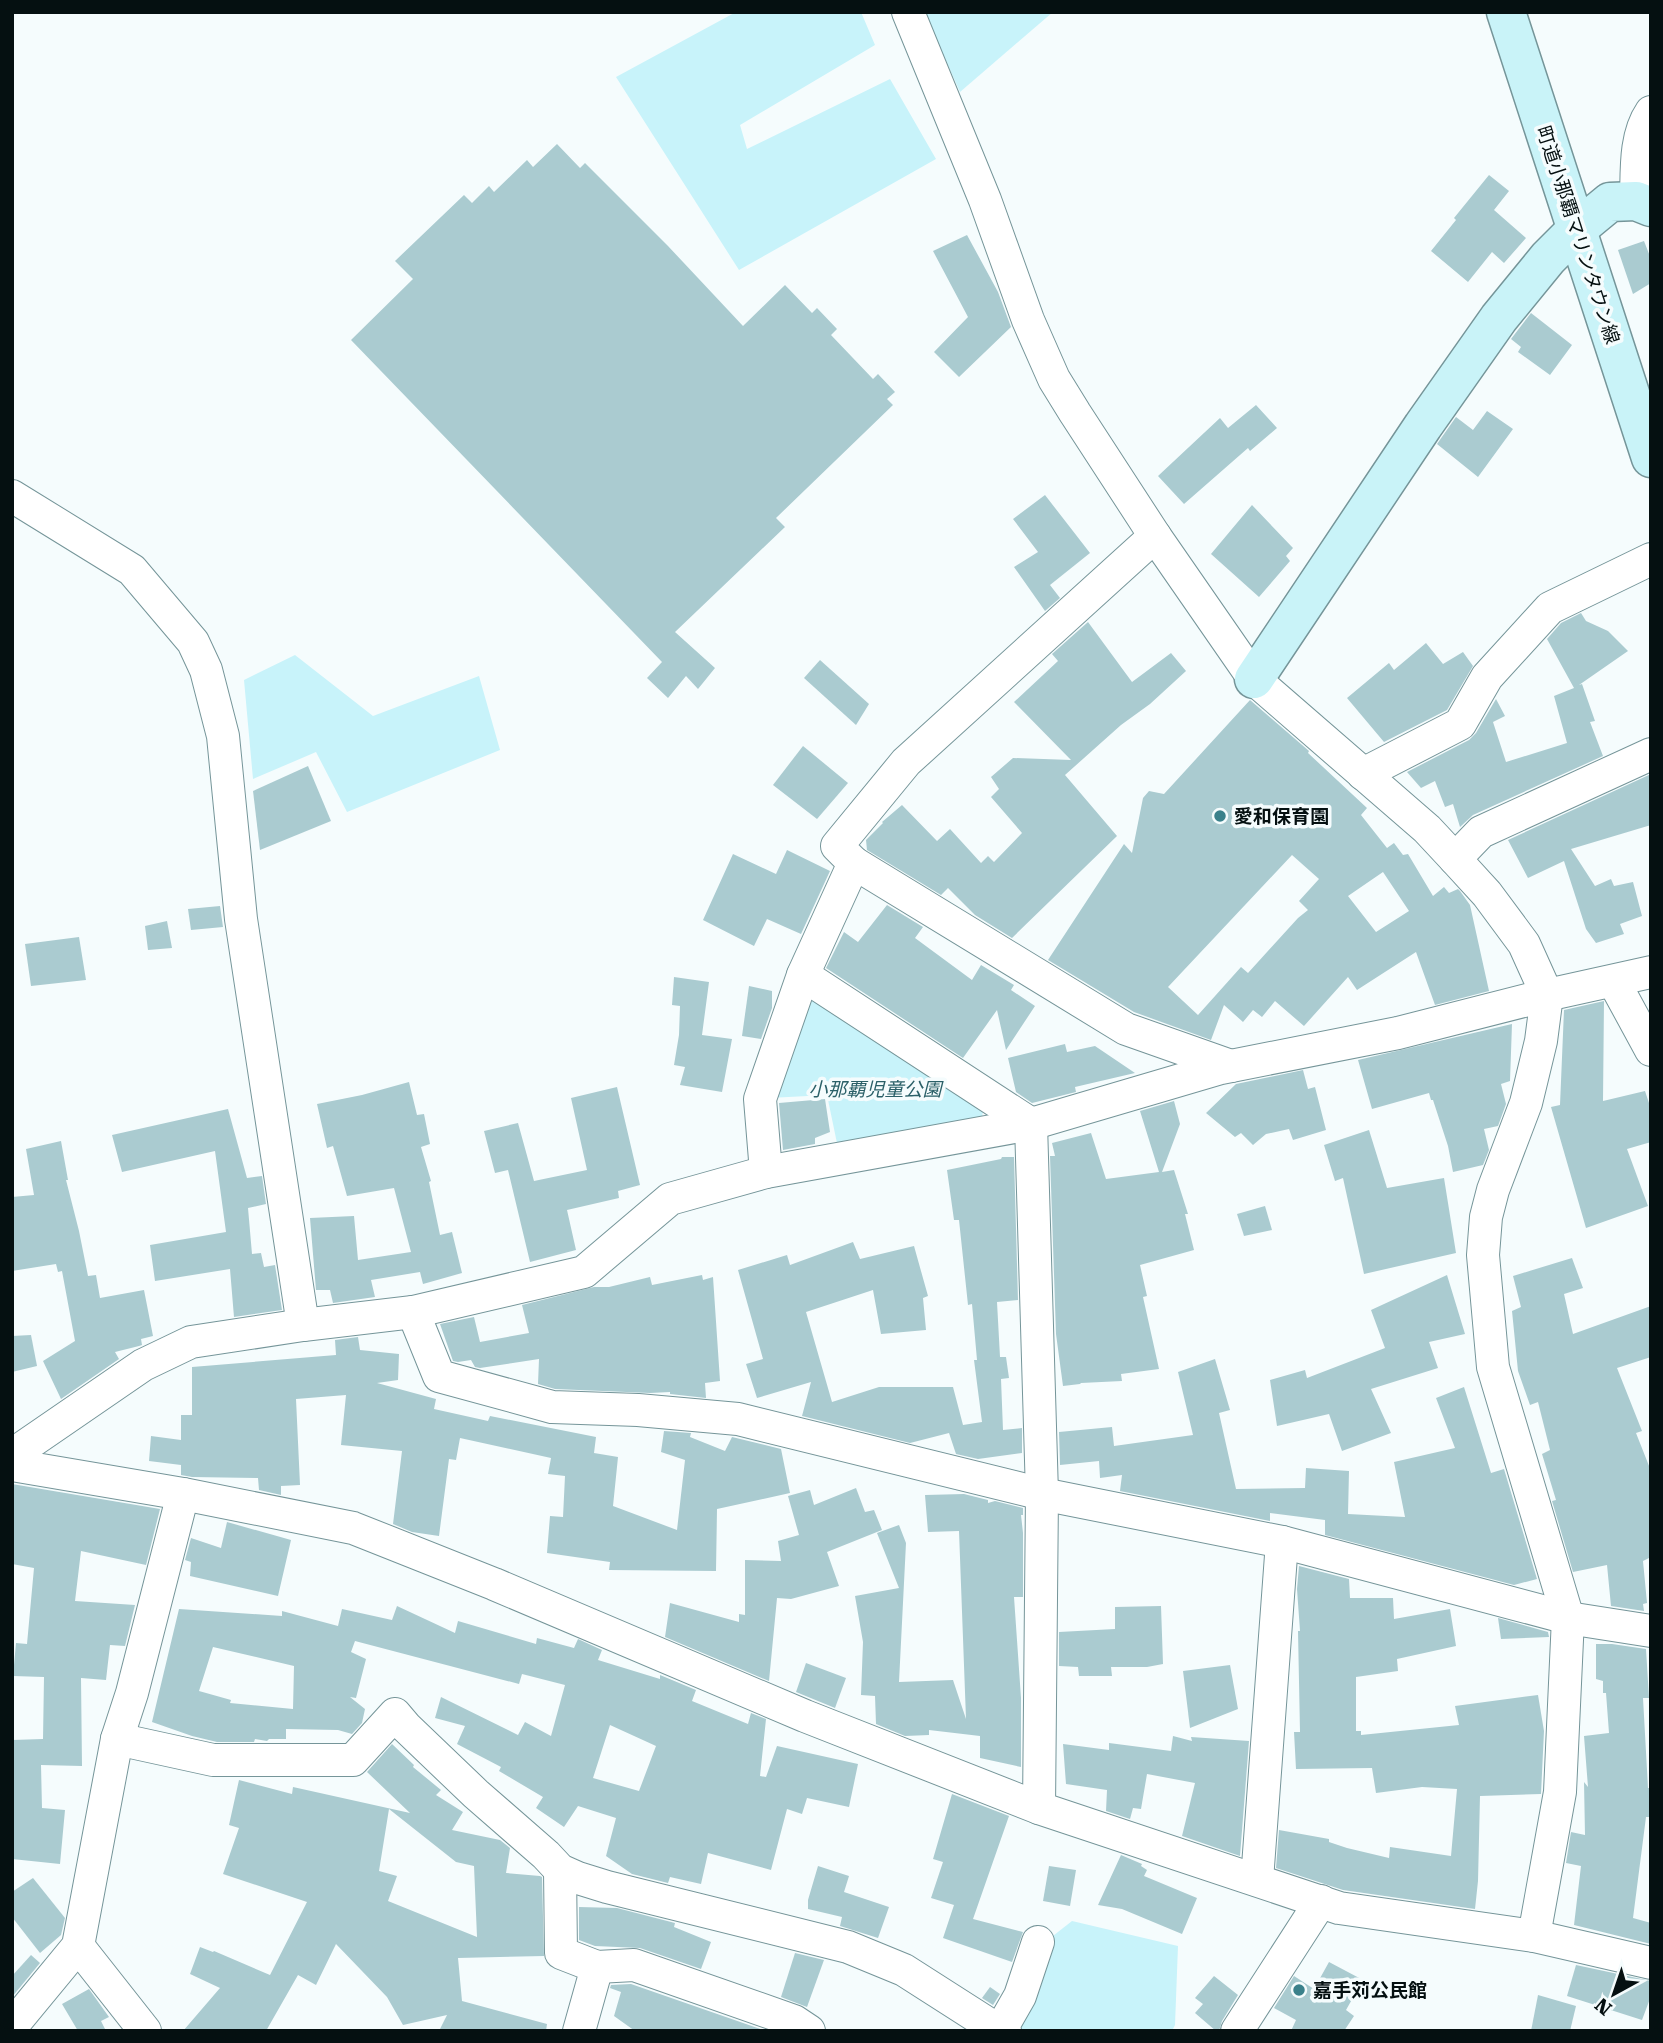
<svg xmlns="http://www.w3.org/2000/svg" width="1663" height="2043" font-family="'Roboto Serif','Noto Sans JP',serif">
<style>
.green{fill:#c8f3fa}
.building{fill:#aacbd0;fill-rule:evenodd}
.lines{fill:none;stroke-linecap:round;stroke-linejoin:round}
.street-casing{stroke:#759599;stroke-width:34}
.secondary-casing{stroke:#759599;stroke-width:41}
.street{stroke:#fff;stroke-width:32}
.secondary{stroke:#c9f3f8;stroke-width:38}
.poi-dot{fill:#3a818b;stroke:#f5fcfd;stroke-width:2.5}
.labels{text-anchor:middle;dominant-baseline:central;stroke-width:7;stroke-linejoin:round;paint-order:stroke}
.street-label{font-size:19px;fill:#051011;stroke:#f5fcfd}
.poi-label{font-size:19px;font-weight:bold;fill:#051011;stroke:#f5fcfd;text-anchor:start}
.park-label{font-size:19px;font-style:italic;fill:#2b6068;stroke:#f5fcfd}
</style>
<rect width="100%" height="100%" fill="#f5fcfd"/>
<g class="green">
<path d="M736,12H861L875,45L740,125L747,149L890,79L936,159L739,270L616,77Z"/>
<path d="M924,12H1053L960,92Z"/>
<path d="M295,655L373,716L479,676L500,750L347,812L316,752L253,779L244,680Z"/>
<path d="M807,985L984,1103L982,1118L838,1148L827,1095L769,1098Z"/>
<path d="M1072,1921L1178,1946L1175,2025L1172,2031H1014L1044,1943Z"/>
</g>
<g class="building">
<path d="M557,144L580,168L585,163L668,246L743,326L785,285L812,313L817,308L837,329L831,335L873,379L878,374L895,392L887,399L893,405L776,518L785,527L675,632L715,668L698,689L686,676L668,698L647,678L662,662L351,340L413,279L395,261L464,195L472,203L489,186L494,192L527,160L533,167Z"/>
<path d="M1489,175L1509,191L1494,210L1526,238L1504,263L1492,252L1468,282L1431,251L1456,220L1454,218Z"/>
<path d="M967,235L998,292L1011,327L959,377L934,352L968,317L933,251Z"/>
<path d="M1644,241L1651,259V283L1633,294L1618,250Z"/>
<path d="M1531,313L1572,345L1550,375L1518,352L1521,347L1511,339Z"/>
<path d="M1256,405L1277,428L1250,451L1248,448L1184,504L1158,476L1220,418L1228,428Z"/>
<path d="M1487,411L1513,429L1478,477L1437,444L1456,417L1473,430Z"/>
<path d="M1045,495L1090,553L1050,585L1060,598L1045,611L1014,567L1038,552L1013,519Z"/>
<path d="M1252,505L1293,548L1286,556L1290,561L1259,597L1211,554Z"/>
<path d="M1581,613L1586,621L1608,631L1628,651L1579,685L1582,684L1595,721L1590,722L1603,756L1473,815L1460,827L1453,804L1445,807L1435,781L1421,788L1407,772L1469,740L1476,733L1496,699L1505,716L1493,722L1506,762L1567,743L1554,696L1574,688L1547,639L1561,623Z"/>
<path d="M1088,622L1132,682L1171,653L1186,671L1150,704L1121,725L1065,775L1117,836L1012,938L975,915L948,888L941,895L867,850L866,840L883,823L882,822L902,805L937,841L950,829L981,863L988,856L994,862L1022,833L991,797L999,789L991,777L1013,758L1071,760L1014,702L1058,661L1052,654Z"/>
<path d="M1426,643L1443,664L1463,652L1473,666L1447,710L1384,742L1347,698L1389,663L1394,670Z"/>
<path d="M820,660L869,704L856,725L804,678Z"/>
<path d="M1250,700L1309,751L1308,753L1367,808L1361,815L1387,848L1394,843L1403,855L1408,854L1433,896L1444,887L1449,893L1458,889L1460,891L1470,905L1489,991L1435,1005L1416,952L1357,990L1348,977L1304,1026L1275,1001L1262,1017L1253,1010L1243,1022L1224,1005L1211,1040L1134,1012L1048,960L1124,844L1132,853L1143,798L1149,791L1164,794ZM1292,855L1319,879L1299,901L1308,910L1298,918L1248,973L1241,967L1198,1015L1168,987ZM1383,872L1409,911L1376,932L1348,896Z"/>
<path d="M803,746L848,783L817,819L773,785Z"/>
<path d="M308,766L331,821L260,850L253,791Z"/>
<path d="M1651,774V825L1571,849L1595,886L1611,879L1614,886L1633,882L1642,916L1620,924L1624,934L1596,943L1586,929L1564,861L1528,878L1508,840Z"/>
<path d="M787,850L830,871L801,934L767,919L754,946L703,920L733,854L776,874Z"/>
<path d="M887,905L923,927L915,938L972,980L981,965L1014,985L1011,990L1035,1006L1006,1050L997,1010L963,1058L826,968L844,932L858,942Z"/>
<path d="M220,906L223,927L191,930L188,909Z"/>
<path d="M167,921L172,948L148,950L145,926Z"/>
<path d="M79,937L86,980L31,986L25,944Z"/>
<path d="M674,977L709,982L702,1035L732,1039L722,1092L680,1085L685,1067L674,1065L679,1035L680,1006L672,1005Z"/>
<path d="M749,986L772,991V1008L761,1039L742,1036Z"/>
<path d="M1604,1001L1603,1101L1645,1091L1651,1109V1142L1627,1149L1648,1206L1586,1228L1551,1107L1560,1105L1564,1010Z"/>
<path d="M1512,1024L1510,1081L1501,1084L1506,1104L1498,1126L1484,1129L1489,1150L1483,1165L1453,1172L1448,1146L1433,1100H1431L1429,1093L1372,1109L1358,1060Z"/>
<path d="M1065,1044L1067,1052L1095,1046L1135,1073L1075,1087L1076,1092L1032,1103L1016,1092L1008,1058Z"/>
<path d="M1303,1070L1308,1089L1315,1087L1326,1130L1293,1140L1289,1129L1266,1134L1253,1145L1241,1133L1235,1137L1206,1113L1236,1084Z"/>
<path d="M409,1082L417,1115L424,1114L430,1144L421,1147L431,1181L429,1182L440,1235L452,1232L462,1273L423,1284L420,1272L371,1280L375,1297L333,1303L330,1290H316L310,1218L354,1216L358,1260L411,1252L394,1188L347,1196L333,1146L327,1148L317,1104L362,1095Z"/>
<path d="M617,1087L640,1185L618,1191L619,1198L567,1210L576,1250L530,1262L508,1170L495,1173L484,1131L518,1123L534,1181L587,1170L571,1098Z"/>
<path d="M825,1099L830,1132L815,1138V1144L783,1150L779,1103Z"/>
<path d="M1174,1101L1180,1124L1162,1172L1174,1170L1188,1214H1185L1194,1250L1140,1265L1147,1296L1143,1297L1159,1369L1121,1374L1122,1381L1081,1383L1080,1384L1063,1386L1056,1334L1050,1156H1055L1052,1143L1091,1133L1106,1179L1159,1172L1140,1111Z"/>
<path d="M228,1109L247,1178L262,1176L266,1204L248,1208L252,1254L261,1253L264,1267L275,1265L282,1310L234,1317L230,1269L155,1281L150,1245L226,1232L215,1151L122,1172L112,1135Z"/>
<path d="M1369,1130L1387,1188L1444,1178L1456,1253L1364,1274L1343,1178L1335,1181L1324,1145Z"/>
<path d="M61,1141L68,1180H66L79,1231L88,1276L96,1275L100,1298L144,1290L153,1336L141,1339L142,1345L139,1346L115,1352L119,1359L61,1399L43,1361L75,1341L62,1271L58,1272L56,1264L12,1271V1197L34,1195L26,1149Z"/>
<path d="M1002,1157H1014L1018,1300L997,1302L1000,1357H1006L1009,1378L1001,1379L1003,1430L1022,1428V1453L978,1459L956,1454L949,1433L910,1443L802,1416L811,1382L757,1398L746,1364L763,1359L738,1270L787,1255L790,1265L853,1242L860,1259L914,1246L928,1296L923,1298L926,1330L881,1334L873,1290L806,1312L832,1402L879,1387H953L963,1425L982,1422L974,1360H977L972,1304L968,1305L959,1220H954L947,1170L1001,1159Z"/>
<path d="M1265,1206L1272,1230L1244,1236L1237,1214Z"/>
<path d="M1572,1258L1583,1288L1564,1294L1573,1334L1651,1306V1357L1617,1368L1642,1431L1636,1433L1651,1471V1557L1643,1561L1647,1603L1643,1604L1644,1611L1611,1606L1607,1565L1573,1572L1552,1501L1556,1500L1542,1454L1550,1450L1538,1402L1530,1405L1518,1371L1512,1311L1521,1307L1513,1276Z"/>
<path d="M702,1275L703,1280L713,1277L720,1381L705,1383L706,1398L670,1394V1392L650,1393L555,1389L538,1384L539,1359L480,1368L475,1367L471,1360L458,1362L453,1361L440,1324L474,1317L480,1342L529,1333L522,1305L594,1287H609L650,1277L652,1285Z"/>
<path d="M1447,1275L1465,1334L1429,1342L1438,1368L1371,1389L1391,1433L1342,1451L1329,1414L1277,1426L1270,1380L1305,1370L1307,1378L1385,1348L1371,1310Z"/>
<path d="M31,1335L37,1366L12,1372V1336Z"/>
<path d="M358,1337L360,1350L399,1354L398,1380L377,1383L436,1399L434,1409L488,1421L490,1416L596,1437L594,1453L618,1457L613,1506L677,1530L685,1460L661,1452L664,1431L691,1433L690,1437L725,1451L732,1437L781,1449L790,1493L717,1509L716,1571L609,1570L610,1562L547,1553L550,1516L563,1517L565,1476L548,1474L551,1458L460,1438L456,1460L449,1459L439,1536L412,1532L393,1524L402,1451L341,1445L346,1395L296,1399L300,1485L281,1486V1495L259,1490L258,1478L192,1477L181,1475V1465L149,1461L151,1436L181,1440V1415H192V1367L336,1355L335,1340Z"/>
<path d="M1215,1359L1230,1410L1219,1413L1236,1489L1305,1488L1306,1468L1349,1471L1348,1514L1405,1517L1394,1462L1455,1448L1436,1398L1464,1387L1491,1473L1504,1469L1537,1579L1514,1585L1325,1535V1520L1270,1513V1521L1120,1491L1122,1475L1100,1478L1099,1461L1060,1465L1059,1432L1112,1427L1114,1446L1193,1435L1178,1372Z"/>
<path d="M12,1484L160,1509L146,1565L81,1551L75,1601L135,1605L125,1646L110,1645L106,1680L81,1678L82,1766L41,1765L42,1808L65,1810L60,1864L12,1859V1740L43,1739L44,1677L13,1676L16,1643L27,1644L34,1568L12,1564Z"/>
<path d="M856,1488L865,1512L874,1510L882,1530L827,1552L839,1586L791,1599L777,1598L769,1681L665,1637L670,1603L739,1622V1614L745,1615V1560L781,1561L778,1541L799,1535L788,1496L810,1490L814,1505Z"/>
<path d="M964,1494L988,1500V1503L995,1501L1023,1508V1515H1021L1023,1533V1597H1014L1021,1698V1767L980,1758V1736L929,1730V1735L905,1736L876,1724L875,1696L861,1695L863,1642L855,1596L899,1588L877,1533L899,1525L906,1543L899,1682L953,1680L966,1719L959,1531L928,1532L925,1495Z"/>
<path d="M227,1522L291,1540L278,1596L190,1576L191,1562L185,1560L191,1538L221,1548Z"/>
<path d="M1299,1566L1349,1579L1350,1598H1393L1394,1619L1450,1609L1456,1646L1397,1659L1398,1671L1356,1677V1731H1361V1735L1459,1725L1455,1706L1538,1695L1544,1731L1541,1794L1480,1796L1478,1881L1475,1909L1343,1890L1276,1868L1279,1830L1329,1839V1842L1347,1848L1389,1858L1390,1847L1451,1856L1457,1789L1422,1787L1376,1793L1372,1768L1296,1769L1294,1732H1300L1298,1631H1300L1297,1589Z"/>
<path d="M397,1606L455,1633L458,1621L536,1644L537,1638L574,1648L578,1639L602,1650L598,1660L660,1679V1675L696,1690L692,1701L748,1724L751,1713L766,1719L760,1776L766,1777L777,1746L858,1764L849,1807L807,1798L802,1814L787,1809L771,1870L708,1853L701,1884L670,1877L668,1883L632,1874L606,1856L616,1818L578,1806L564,1827L536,1808L543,1797L499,1771L501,1767L457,1744L465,1726L435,1718L441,1697L518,1735L525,1722L551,1736L565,1685L522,1674L519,1684L355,1641L351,1652L366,1659L356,1698L350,1697L365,1709L362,1723L352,1734L338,1730L286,1729V1739H269L267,1741L255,1739L254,1742H217L192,1736L152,1722L179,1609L282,1616V1611L338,1626L342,1609L392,1620ZM213,1647L294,1666L293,1709L230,1703L231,1700L199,1691ZM610,1725L656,1746L639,1791L593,1778Z"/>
<path d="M1161,1606L1163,1664L1147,1667H1111L1112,1676H1079L1078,1667L1059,1666V1632L1115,1629V1607Z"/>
<path d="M1498,1618L1548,1632L1549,1637L1501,1639Z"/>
<path d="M1596,1644H1612L1646,1649L1649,1698H1643L1648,1788H1651V1817H1646L1633,1918L1651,1923V1944L1574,1925L1581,1866L1566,1863L1571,1832L1585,1835L1584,1782L1588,1787L1584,1736L1609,1733L1606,1693H1603V1681L1596,1679Z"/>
<path d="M806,1663L846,1678L835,1708L796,1692Z"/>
<path d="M1230,1665L1238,1709L1190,1728L1183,1671Z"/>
<path d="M1173,1736L1192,1741L1191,1737L1249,1741L1240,1856L1182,1836L1195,1783L1147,1774L1141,1809L1133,1808L1130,1819L1106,1811L1107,1790L1066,1784L1063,1744L1109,1750V1743L1171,1751Z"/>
<path d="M392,1744L414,1765L413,1767L441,1790L436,1795L463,1812L452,1830L500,1840L510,1848L506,1873L540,1876L542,1877L544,1956L458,1958L462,2001L547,2024L546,2031H439L447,2015L403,2025L387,1997L336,1944L316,1985L298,1975L266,2031H183L220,1988L190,1974L200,1947L213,1952L214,1951L270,1975L307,1902L223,1874L239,1828L229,1825L239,1780L292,1794L293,1787L410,1813L367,1772ZM389,1809L456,1862L474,1866L477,1937L388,1901L397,1876L379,1871Z"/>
<path d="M952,1794L1009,1816L973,1919L1023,1932L1012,1962L943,1938L954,1905L931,1898L943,1862L933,1859Z"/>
<path d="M1121,1855L1142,1864L1141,1866L1147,1870L1144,1876L1197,1898L1182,1934L1122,1909L1098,1905Z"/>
<path d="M818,1866L849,1876L844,1892L889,1907L878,1938L840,1926L842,1917L808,1909V1900Z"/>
<path d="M1049,1866L1076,1870L1070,1906L1043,1901Z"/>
<path d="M33,1878L65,1918L61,1935L40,1953L12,1917V1892Z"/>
<path d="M579,1907L617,1908L675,1923L674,1927L711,1942L701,1969L640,1948L595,1946L579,1940Z"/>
<path d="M795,1953L824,1960L807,2007L781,1997Z"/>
<path d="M31,1955L40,1963L12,1997V1976Z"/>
<path d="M1329,1962L1363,1980L1346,2010L1354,2016L1344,2031H1291L1296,2020L1274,2008L1294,1976L1314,1989Z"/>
<path d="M1576,1965L1651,1981V1996L1642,2020L1567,1996Z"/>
<path d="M1214,1976L1238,1995L1222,2021L1219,2031H1216L1195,2013L1203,2004L1195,1998Z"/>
<path d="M631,1984L766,2031H635L614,2016L621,1992L610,1988L611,1985Z"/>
<path d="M990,1987L1000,1994L993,2005L982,1998Z"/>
<path d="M89,1989L109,2017L101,2021L106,2031H78L62,2004Z"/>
<path d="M1538,1995L1576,2006L1570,2031H1531Z"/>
</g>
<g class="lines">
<defs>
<g id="street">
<path d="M908,12L985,200L1028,320L1054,379L1075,413L1155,536L1254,679L1427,829L1455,859L1487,894L1524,944L1547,995L1541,1041L1526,1103L1493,1190L1486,1217L1483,1255L1493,1367L1568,1618L1560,1792L1534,1936"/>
<path d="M1636,201C1637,173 1634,137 1651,112"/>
<path d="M12,496L132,570L193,642L206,670L223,736L241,919L303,1325"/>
<path d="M1363,774L1460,724L1487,677L1550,608L1651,559"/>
<path d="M1455,859L1481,832L1651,754"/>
<path d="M854,863L1126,1029L1231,1066"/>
<path d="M803,975L1031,1124"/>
<path d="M1614,982L1651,1050"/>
<path d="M1031,1124L1042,1494L1039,1808"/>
<path d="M766,1172L760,1099L803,975L854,863L837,846L906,762L1155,536"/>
<path d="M413,1312L439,1376L552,1407L638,1410L738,1419L1042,1494L1282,1542L1568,1618L1651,1631"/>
<path d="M12,1455L143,1365L191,1342L303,1325L413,1312L584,1272L670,1199L766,1172L1031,1124L1221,1068L1398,1033L1547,995L1651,972"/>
<path d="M12,1465L183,1494L353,1528L494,1584L805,1716L1039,1808L1339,1908L1534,1936L1651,1963"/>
<path d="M117,1739L213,1760H353L395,1714L406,1727L476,1794L546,1855L560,1870L578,1878L607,1887L848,1947L904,1970L990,2025L996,2031"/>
<path d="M560,1870L561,1953L597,1967L579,2031"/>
<path d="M1257,1880L1282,1542"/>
<path d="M78,1946L145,2031"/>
<path d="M597,1967L634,1965L794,2021L809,2031"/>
<path d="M12,2026L78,1946L117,1739L132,1693L183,1494"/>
<path d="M1005,2031L1004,2024L1020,1996L1038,1942"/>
<path d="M1237,2031L1321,1901"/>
</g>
<g id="secondary">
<path d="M1506,12L1651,458"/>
<path d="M1254,679L1423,426L1499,318L1548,258L1576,230L1610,202L1636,201L1651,207"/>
</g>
</defs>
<use href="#street" class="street-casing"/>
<use href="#secondary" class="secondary-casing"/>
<use href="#street" class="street"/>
<use href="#secondary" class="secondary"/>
</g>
<g class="poi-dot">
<circle cx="1220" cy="816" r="7"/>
<circle cx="1299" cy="1990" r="7"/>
</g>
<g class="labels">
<g class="street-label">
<text transform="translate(1578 235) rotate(72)">町道小那覇マリンタウン線</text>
</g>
<g class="poi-label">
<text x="1234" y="816">愛和保育園</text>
<text x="1313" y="1990">嘉手苅公民館</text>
</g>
<g class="park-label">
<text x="875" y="1089">小那覇児童公園</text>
</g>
</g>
<rect width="1663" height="2043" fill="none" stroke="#051011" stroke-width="28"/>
<g transform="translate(1614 1994) rotate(220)" stroke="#f5fcfd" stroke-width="5" paint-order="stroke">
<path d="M0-5L12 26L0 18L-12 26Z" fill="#051011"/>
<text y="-10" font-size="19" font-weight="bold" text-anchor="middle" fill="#051011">N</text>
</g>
</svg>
